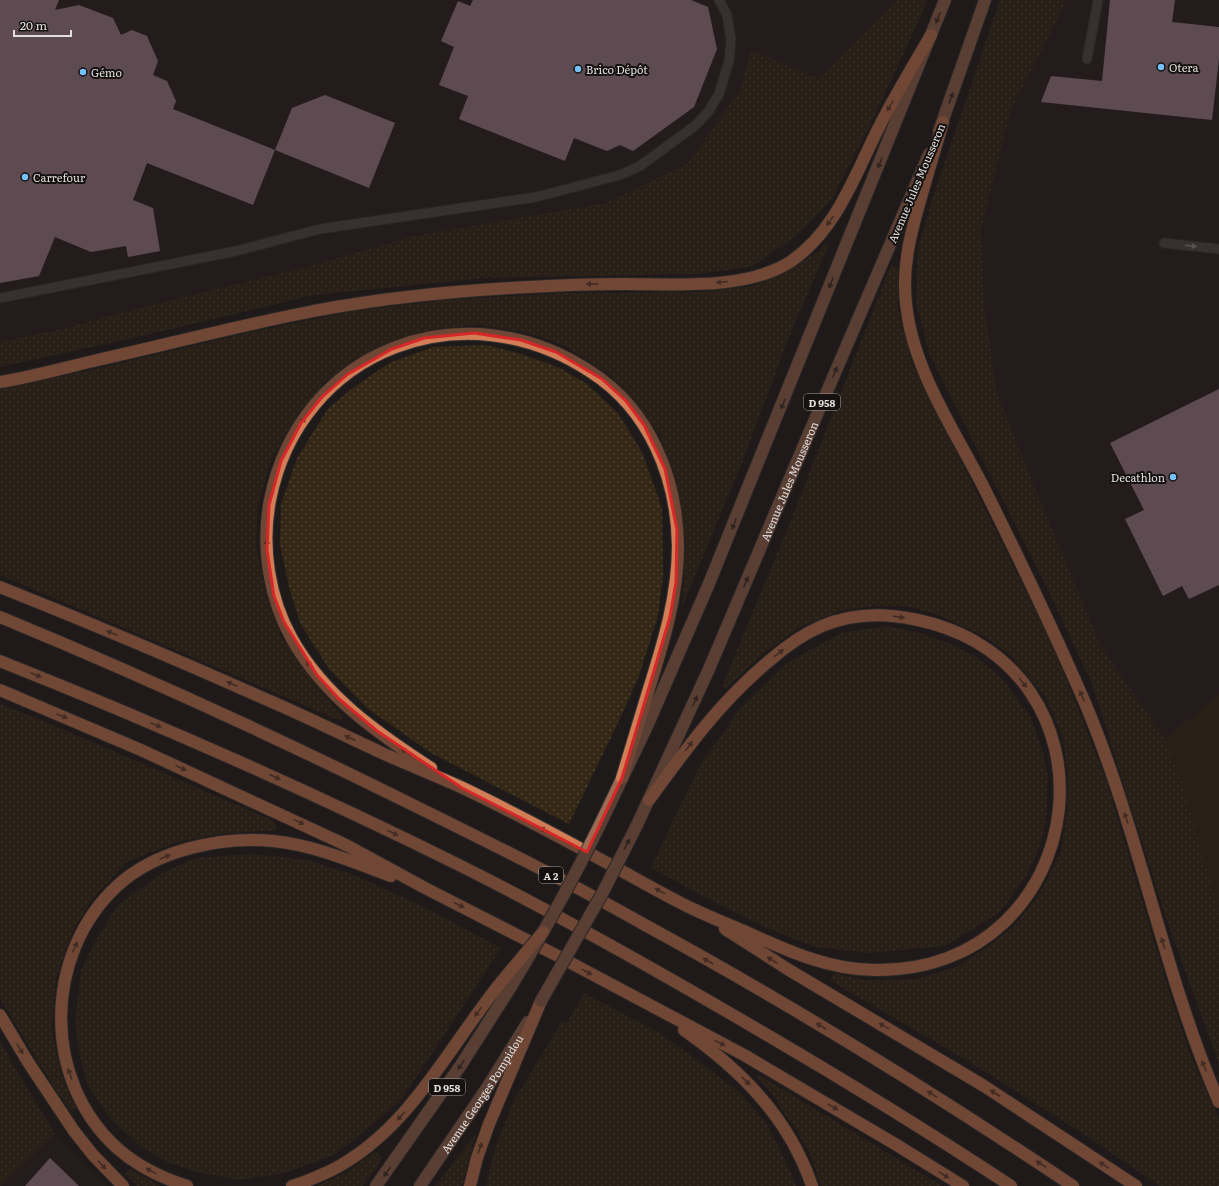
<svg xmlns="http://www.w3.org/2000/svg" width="1219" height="1186" font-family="Literata,serif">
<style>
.built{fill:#2c2021}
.grass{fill:url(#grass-dots)}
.pitch{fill:#342715}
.building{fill:#ab8797}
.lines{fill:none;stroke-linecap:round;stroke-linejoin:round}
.service-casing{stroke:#393636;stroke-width:11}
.primary-casing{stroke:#393636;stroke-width:14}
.motorway-casing{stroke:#393636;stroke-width:14}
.service{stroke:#534d4d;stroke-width:9}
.primary{stroke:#9f6a52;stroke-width:12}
.motorway{stroke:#d27d55;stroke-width:12}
.primary-bridge-casing{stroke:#393636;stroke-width:14;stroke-linecap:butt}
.motorway-bridge-casing{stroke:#393636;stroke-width:14;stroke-linecap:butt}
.primary-bridge{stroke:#9f6a52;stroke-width:12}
.motorway-bridge{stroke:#d27d55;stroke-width:12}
.oneway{fill:#463028}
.oneway2{fill:#6b4230}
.oneway3{fill:#9a9696}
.marked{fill:none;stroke:#d62828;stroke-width:3;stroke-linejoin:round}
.poi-dot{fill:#75c0f6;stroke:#161111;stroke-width:1.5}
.labels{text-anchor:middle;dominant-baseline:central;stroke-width:4;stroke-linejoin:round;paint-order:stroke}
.shield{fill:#161111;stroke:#a5a1a1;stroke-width:1}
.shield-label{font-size:10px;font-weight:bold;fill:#e2dfdf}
.poi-label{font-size:11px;fill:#e2dfdf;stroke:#161111;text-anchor:start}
.street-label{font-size:11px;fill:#e2dfdf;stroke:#161111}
</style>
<defs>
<pattern id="grass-dots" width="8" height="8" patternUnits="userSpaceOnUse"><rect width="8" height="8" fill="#342715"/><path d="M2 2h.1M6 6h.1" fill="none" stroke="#514637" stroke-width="1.8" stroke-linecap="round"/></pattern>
</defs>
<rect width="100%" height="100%" fill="#1f1a1a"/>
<g class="built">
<path d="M0,0H896L819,79L751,50L740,90L687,164L606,203L414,236L303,268L140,308L57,330L0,342Z"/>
<path d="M1066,0H1219V694L1165,739L1101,646L1033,483L996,390L984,301L981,229L1011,109L1057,21Z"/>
<path d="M55,1133L107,1186H1Z"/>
</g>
<g class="grass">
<path d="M896,0H928L869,128L831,200L799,234L751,267L696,274L485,278L314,295L142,336L0,367V342L57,330L140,308L303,268L414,236L606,203L687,164L740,90L751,50L819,79Z"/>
<path d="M1000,0H1066L1057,21L1011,109L981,229L984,301L996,390L1033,483L1101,646L1165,739L1182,780L1219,909V1064L1166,918L1092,684L1050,594L929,353L916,302L918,248L933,197Z"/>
<path d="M825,243L828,247L793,327L741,465L682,607L686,541L676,480L661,437L642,411L611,376L567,347L536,335L480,325L432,330L394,340L355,360L326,381L291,425L270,463L258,506L256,547L267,597L281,637L321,692L343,716L341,721L0,575V389L91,370L247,333L354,311L445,300L561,293L699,292L753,286L788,271L819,251Z"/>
<path d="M891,265L898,267V309L912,364L1050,639L1106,779L1172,1001L1193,1062L1219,1118V1186H1159L1088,1137L973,1064L831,981L833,973L865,980L917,979L956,967L989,946L1013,927L1038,896L1061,852L1067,812L1068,775L1063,738L1045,696L1010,655L986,637L962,626L936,614L906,606H876L843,610L800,627L765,652L725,689L722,686L788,527Z"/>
<path d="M486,345L518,353L558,367L587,384L618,413L642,452L662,508L663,575L658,616L639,676L616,727L569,824L431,753L367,708L329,669L300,623L289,587L280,545L281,504L297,458L327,410L350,390L389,363L433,347Z"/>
<path d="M886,626L920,633L948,643L977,657L1005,682L1031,718L1042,749L1048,776L1046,822L1039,849L1027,875L1000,912L955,940L944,946L869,953L815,947L767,928L720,905L651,868L673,820L701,764L738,711L787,663L841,633Z"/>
<path d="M0,704L60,728L274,821L276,830L219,834L178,842L126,862L92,899L72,933L56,978L52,1030L62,1077L76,1108L72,1112L55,1089L0,999Z"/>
<path d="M253,854L308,860L352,874L424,907L501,948L404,1096L384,1115L336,1154L285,1173L239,1180L201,1173L167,1162L140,1146L111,1119L88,1086L79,1053L75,1024L81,970L96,940L118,905L162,873L196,858Z"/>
<path d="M584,993L656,1031L695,1058L740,1093L764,1120L776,1141L797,1186H486L495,1148L513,1102L562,1021L567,1023Z"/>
<path d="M0,1040L14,1066L55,1133L1,1186H0Z"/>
<path d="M759,1075L942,1186H821L810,1154L796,1129L781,1109L774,1096L757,1077Z"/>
<path d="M476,1134L462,1186H435Z"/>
<path d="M376,1151L382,1157L377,1168L362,1186H316L347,1172Z"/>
<path d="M130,1169L161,1186H137L125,1174Z"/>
</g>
<path class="pitch" d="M1219,694V909L1182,780L1165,739Z"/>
<g class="building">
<path d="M0,0H59L55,10L79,5L113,18L121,35L132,30L147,36L158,61L153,75L167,81L176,101L173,109L275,150L253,205L147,163L133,200L153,208L160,251L128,257L126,246L91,252L55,237L39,276L0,283Z"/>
<path d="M473,0H691L708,7L717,49L694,107L633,151L620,145L607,151L574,138L565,161L459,119L468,96L439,85L454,47L441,41L458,1L470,6Z"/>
<path d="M1110,0H1175L1172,22L1219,27V59L1212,120L1041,102L1051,76L1102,81Z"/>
<path d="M325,95L395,123L369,188L275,150L292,108Z"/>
<path d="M1219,389V585L1189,599L1182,586L1163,596L1125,519L1144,510L1110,443Z"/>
<path d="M50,1158L79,1186H25Z"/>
</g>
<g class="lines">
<defs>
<g id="service">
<path d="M1087,59L1098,0"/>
<path d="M1164,243L1219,249"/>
<path d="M0,298L236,251L320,229L536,197L620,175L640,166L696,125L709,111L714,102L719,94L729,61L731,40L727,15L719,0"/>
</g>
<g id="primary">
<path d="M939,131L985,0"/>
<path d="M609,806L648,724L708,586L945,0"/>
<path id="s1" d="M637,825L709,669L804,445L929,154"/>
<path d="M376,1186L461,1065L512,985"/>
<path id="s2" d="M420,1186L487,1088L528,1022"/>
</g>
<g id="motorway">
<path d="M943,122C937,144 930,165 924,187C912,228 900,268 907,311C915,372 954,430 982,484C1018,556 1053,629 1085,703C1140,833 1163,973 1219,1102"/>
<path d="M0,382C30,377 60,369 89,362C156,347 222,330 289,316C368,299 449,291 529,287C562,285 594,284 626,284C677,284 746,290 790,262C836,231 854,177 878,129C894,97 913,66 931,35"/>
<path d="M0,587C88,622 176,659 263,698C303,715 341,734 380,752C408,765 437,776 465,789C517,814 569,842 620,870C644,883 668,897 693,909C710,917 727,924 744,931C786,950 828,970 875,970C1095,972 1132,662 913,619C883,613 851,614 822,626C803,634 785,647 769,661C719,703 687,748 649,800"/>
<path d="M0,617C141,675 280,739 417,807C494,845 571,883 645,925C792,1005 934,1093 1073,1186"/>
<path d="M0,661C156,723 310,791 461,866C563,917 663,974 762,1032C846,1081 929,1132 1011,1186"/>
<path d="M0,690L141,750L346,845L425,888L556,955L744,1055L895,1144L963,1186"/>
<path d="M431,768C377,733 324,696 292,639C269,598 261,547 270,500C300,348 465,288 591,372C650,410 677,478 678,546C678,597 663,644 648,692C639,721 631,749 622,778"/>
<path d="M725,929L789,970L984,1086L1136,1186"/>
<path d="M0,1015L28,1062L74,1131L93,1155L123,1186"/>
<path d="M684,1030C741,1070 789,1118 812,1186"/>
<path d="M187,1186C162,1178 137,1166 117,1148C42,1080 43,955 117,886C156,850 221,836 273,841C314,845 353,862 391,876"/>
<path d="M292,1186C306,1182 319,1176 332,1170C411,1129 448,1047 502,981"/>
<path d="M470,1186L477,1158L489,1124L541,1001"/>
</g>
</defs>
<use href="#service" class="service-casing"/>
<use href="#primary" class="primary-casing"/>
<use href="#motorway" class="motorway-casing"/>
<use href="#service" class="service"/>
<use href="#primary" class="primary"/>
<use href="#motorway" class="motorway"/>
<defs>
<g id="primary-bridge">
<path d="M512,985C547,927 580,867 609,806"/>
<path d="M541,1001L602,894L637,825"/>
</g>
<path id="motorway-bridge" d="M502,981L543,932"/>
</defs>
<use href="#primary-bridge" class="primary-bridge-casing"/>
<use href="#motorway-bridge" class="motorway-bridge-casing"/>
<use href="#primary-bridge" class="primary-bridge"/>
<use href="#motorway-bridge" class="motorway-bridge"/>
</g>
<defs><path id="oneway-solid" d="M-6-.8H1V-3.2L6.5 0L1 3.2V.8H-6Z"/></defs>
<g class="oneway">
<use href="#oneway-solid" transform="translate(938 18) rotate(112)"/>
<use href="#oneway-solid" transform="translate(951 98) rotate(-71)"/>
<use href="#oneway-solid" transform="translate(880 163) rotate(112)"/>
<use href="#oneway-solid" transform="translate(831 283) rotate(112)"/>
<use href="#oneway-solid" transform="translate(835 372) rotate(-67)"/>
<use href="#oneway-solid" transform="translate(783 404) rotate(112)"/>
<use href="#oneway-solid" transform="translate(734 524) rotate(112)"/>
<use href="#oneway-solid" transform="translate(746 582) rotate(-67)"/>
<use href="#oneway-solid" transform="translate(695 701) rotate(-66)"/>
<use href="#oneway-solid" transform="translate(627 844) rotate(-63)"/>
<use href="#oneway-solid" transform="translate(461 1065) rotate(124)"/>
<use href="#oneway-solid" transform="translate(387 1172) rotate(125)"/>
</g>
<g class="oneway2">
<use href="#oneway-solid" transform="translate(890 106) rotate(120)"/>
<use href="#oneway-solid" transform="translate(830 221) rotate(126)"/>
<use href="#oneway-solid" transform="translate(722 282) rotate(175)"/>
<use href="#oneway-solid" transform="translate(592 284) rotate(179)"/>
<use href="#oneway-solid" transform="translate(302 422) rotate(-56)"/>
<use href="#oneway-solid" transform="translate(267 545) rotate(-91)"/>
<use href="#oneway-solid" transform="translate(899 617) rotate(8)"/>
<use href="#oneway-solid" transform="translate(112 633) rotate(-158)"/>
<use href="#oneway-solid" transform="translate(779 653) rotate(-38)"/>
<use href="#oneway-solid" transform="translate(310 665) rotate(-127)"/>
<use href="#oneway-solid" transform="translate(36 675) rotate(22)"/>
<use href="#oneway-solid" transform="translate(1023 683) rotate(52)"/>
<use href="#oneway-solid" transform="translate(232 684) rotate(-157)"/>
<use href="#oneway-solid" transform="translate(1082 696) rotate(-113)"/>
<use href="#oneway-solid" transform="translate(62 716) rotate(23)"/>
<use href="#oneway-solid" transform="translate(156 725) rotate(23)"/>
<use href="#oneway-solid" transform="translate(350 738) rotate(-155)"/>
<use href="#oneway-solid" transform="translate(689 746) rotate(-54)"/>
<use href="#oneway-solid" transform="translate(406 752) rotate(-146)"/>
<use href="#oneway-solid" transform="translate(181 768) rotate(25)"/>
<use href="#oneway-solid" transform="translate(275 777) rotate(24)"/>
<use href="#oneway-solid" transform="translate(1126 818) rotate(-108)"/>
<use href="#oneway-solid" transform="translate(299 822) rotate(26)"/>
<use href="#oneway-solid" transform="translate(545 830) rotate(-153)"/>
<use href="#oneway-solid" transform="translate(393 833) rotate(26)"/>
<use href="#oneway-solid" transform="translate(165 857) rotate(-23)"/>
<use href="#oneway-solid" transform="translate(660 891) rotate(-152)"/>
<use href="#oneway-solid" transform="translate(459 905) rotate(26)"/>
<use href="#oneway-solid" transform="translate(1163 943) rotate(-107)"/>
<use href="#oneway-solid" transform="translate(75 947) rotate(-66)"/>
<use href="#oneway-solid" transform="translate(772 960) rotate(-147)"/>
<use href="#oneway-solid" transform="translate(708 961) rotate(-150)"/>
<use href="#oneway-solid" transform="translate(587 972) rotate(29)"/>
<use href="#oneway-solid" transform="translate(478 1012) rotate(126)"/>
<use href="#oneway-solid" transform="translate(821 1026) rotate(-150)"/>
<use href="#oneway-solid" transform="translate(884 1026) rotate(-149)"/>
<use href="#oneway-solid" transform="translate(720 1043) rotate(28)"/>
<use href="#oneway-solid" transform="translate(20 1049) rotate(58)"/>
<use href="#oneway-solid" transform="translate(1204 1066) rotate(-112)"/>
<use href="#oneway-solid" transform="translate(70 1074) rotate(-109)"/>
<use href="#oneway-solid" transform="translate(746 1081) rotate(44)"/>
<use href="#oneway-solid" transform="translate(995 1093) rotate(-147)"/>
<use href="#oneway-solid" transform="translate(932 1094) rotate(-147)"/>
<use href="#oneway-solid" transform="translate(833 1107) rotate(31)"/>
<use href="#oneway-solid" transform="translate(401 1116) rotate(133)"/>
<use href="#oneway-solid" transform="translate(480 1148) rotate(-71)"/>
<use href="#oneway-solid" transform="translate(1041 1164) rotate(-147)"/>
<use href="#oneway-solid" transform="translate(102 1165) rotate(48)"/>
<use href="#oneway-solid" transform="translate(1104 1165) rotate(-147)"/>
<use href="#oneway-solid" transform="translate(151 1171) rotate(-151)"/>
<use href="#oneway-solid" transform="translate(944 1175) rotate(32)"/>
</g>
<use class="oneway3" href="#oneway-solid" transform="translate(1191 246) rotate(7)"/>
<path d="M0 0H1219V1186H0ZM474,333L521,340L556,352L602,379L626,401L644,425L665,469L677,530L676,582L670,617L622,778L587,852L462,788L377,731L339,699L317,675L284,622L274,596L267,550L269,505L281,461L301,423L322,397L348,374L392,349L424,338Z" fill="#1f1a1a" fill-opacity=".55" fill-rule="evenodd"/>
<path class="marked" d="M474,333L521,340L556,352L602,379L626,401L644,425L665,469L677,530L676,582L670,617L622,778L587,852L462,788L377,731L339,699L317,675L284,622L274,596L267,550L269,505L281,461L301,423L322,397L348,374L392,349L424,338Z"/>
<g class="poi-dot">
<circle cx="1161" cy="67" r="4"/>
<circle cx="578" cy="69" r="4"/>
<circle cx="83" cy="72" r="4"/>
<circle cx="25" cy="177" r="4"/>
<circle cx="1173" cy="477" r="4"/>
</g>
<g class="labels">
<g class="shield">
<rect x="804" y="394" width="36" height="16" rx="3"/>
<rect x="539" y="867" width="24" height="16" rx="3"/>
<rect x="429" y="1079" width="36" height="16" rx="3"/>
</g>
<g class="shield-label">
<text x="822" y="402">D 958</text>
<text x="551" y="875">A 2</text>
<text x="447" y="1087">D 958</text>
</g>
<g class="poi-label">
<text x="1169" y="67">Otera</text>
<text x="586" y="69">Brico Dépôt</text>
<text x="91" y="72">Gémo</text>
<text x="33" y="177">Carrefour</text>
<text x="1165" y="477" text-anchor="end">Decathlon</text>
</g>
<g class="street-label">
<text transform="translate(916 183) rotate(-67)">Avenue Jules Mousseron</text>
<text stroke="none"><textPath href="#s1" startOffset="376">Avenue Jules Mousseron</textPath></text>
<text stroke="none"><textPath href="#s2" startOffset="111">Avenue Georges Pompidou</textPath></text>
</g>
</g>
<path d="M14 30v6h57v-6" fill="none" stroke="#e2dfdf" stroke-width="2"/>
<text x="20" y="30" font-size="12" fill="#e2dfdf" stroke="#161111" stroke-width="3" paint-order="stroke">20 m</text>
</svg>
